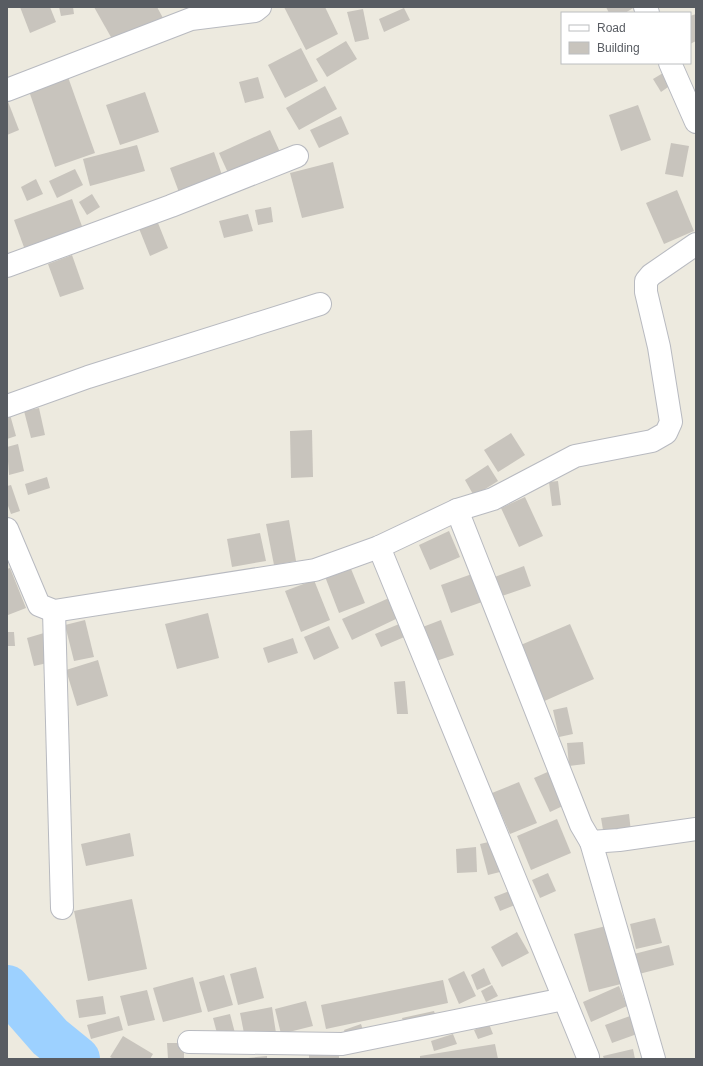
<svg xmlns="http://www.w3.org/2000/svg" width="703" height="1066" font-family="Arial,sans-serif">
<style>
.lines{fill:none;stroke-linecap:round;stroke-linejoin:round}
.river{stroke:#9dd1ff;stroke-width:46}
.building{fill:#c8c4bd}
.minor-casing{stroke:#b8bac0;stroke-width:24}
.minor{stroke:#fff;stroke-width:22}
</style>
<rect width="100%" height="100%" fill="#edeadf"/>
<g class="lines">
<path class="river" d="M7,988L50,1037L77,1059"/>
</g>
<g class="building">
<path d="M20,7H50L56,22L30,33Z"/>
<path d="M59,7H73L74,14L61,16Z"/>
<path d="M94,7H157L163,18L116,46Z"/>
<path d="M284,7H325L338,34L306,50Z"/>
<path d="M606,7H635L625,13H609Z"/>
<path d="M404,8L410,20L384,32L379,19Z"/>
<path d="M363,9L369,39L355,42L347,12Z"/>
<path d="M696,14V41L690,44V16Z"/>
<path d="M346,41L357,59L327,77L316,59Z"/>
<path d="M301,48L318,81L285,98L268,65Z"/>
<path d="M663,73L671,85L661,92L653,79Z"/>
<path d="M68,77L95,153L55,167L29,91Z"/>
<path d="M258,77L264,98L245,103L239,82Z"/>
<path d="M325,86L337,109L299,130L286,108Z"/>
<path d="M145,92L159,132L120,145L106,105Z"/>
<path d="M7,99L19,130L7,135Z"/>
<path d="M638,105L651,140L621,151L609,115Z"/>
<path d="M341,116L349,134L319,148L310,130Z"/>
<path d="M270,130L280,152L229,175L219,153Z"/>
<path d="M671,143L689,146L683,177L665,174Z"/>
<path d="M137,145L145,171L90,186L83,159Z"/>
<path d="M214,152L223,178L180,195L170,168Z"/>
<path d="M333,162L344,208L302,218L290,173Z"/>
<path d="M75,169L83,185L57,198L49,181Z"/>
<path d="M36,179L43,194L27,201L21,187Z"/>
<path d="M677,190L694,231L664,244L646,203Z"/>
<path d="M92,194L100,207L87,215L79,202Z"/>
<path d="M72,199L83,229L25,250L14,220Z"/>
<path d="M271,207L273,222L258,225L255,210Z"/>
<path d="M248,214L253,231L224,238L219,221Z"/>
<path d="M156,218L168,248L150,256L138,226Z"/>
<path d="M72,255L84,289L60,297L48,264Z"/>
<path d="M39,408L45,435L31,438L24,411Z"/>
<path d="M7,411H9L16,436L7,439Z"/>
<path d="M312,430L313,477L291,478L290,431Z"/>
<path d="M511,433L525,455L498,472L484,450Z"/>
<path d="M18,444L24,471L9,475L7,447Z"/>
<path d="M488,465L498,481L474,496L465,480Z"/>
<path d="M47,477L50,488L28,495L25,484Z"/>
<path d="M558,481L561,505L552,506L549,482Z"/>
<path d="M11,485L20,511L11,514L7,503V486Z"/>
<path d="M525,497L543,536L519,547L501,508Z"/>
<path d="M289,520L296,561L274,565L266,524Z"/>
<path d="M449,531L460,557L430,570L419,545Z"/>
<path d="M260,533L266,561L232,567L227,539Z"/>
<path d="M349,564L365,603L339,613L324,574Z"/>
<path d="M524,566L531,586L499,597L492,578Z"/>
<path d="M10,568L26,608L8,615L7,569Z"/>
<path d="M472,574L482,602L451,613L441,585Z"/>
<path d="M314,580L330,620L301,632L285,591Z"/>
<path d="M389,598L398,618L352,640L342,619Z"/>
<path d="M208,613L219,658L177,669L165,624Z"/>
<path d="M85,620L94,657L74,661L65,625Z"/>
<path d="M441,620L454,655L433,662L420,628Z"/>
<path d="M404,622L409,635L381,647L375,634Z"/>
<path d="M570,624L594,679L540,703L516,647Z"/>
<path d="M329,626L339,648L314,660L304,637Z"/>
<path d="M7,632H14L15,646H7Z"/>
<path d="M44,633L52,662L34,666L27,638Z"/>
<path d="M293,638L298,653L268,663L263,648Z"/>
<path d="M98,660L108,696L77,706L66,670Z"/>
<path d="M405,681L408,714H397L394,682Z"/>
<path d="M567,707L573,734L559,737L553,710Z"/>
<path d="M583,742L585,764L569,766L567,743Z"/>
<path d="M552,770L567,804L550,812L534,778Z"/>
<path d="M519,782L537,823L510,834L492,793Z"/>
<path d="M629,814L631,832L604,836L601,818Z"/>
<path d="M557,819L571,853L531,870L517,836Z"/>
<path d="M130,833L134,856L86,866L81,844Z"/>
<path d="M497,840L504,871L488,875L480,844Z"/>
<path d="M476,847L477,872L457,873L456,849Z"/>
<path d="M548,873L556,891L540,898L532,880Z"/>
<path d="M517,888L523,902L500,911L494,897Z"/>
<path d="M132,899L147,969L88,981L74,911Z"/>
<path d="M655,918L662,943L636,949L630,924Z"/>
<path d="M606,926L621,984L589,992L574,934Z"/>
<path d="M517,932L529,953L502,967L491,947Z"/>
<path d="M669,945L674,965L639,974L634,954Z"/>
<path d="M256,967L264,998L238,1005L230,974Z"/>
<path d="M484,968L491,984L477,990L471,975Z"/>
<path d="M464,971L476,996L459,1004L448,979Z"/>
<path d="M224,975L233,1005L208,1012L199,982Z"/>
<path d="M193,977L202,1012L163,1022L153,988Z"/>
<path d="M443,980L448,1003L326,1029L321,1005Z"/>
<path d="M492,985L498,996L486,1002L481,991Z"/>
<path d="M619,986L627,1006L591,1022L583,1002Z"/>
<path d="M147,990L155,1020L128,1026L120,996Z"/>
<path d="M103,996L106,1014L79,1018L76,1000Z"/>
<path d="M306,1001L313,1026L281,1034L275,1009Z"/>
<path d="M272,1007L276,1033L245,1038L240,1013Z"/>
<path d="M434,1011L437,1020L405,1027L402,1018Z"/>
<path d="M230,1014L235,1033L218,1037L213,1018Z"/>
<path d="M119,1016L123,1030L91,1039L87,1025Z"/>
<path d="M630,1016L637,1034L612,1043L605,1025Z"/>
<path d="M361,1024L364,1033L347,1039L344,1030Z"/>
<path d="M489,1024L493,1034L478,1039L474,1030Z"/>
<path d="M453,1034L457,1044L434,1051L431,1041Z"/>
<path d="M123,1036L153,1054L150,1059H114L110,1057Z"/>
<path d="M167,1043H184V1059H168Z"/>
<path d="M495,1044L498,1059H420V1056Z"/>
<path d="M633,1049L635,1059H604L603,1056Z"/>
<path d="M339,1052V1059H309V1055Z"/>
<path d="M267,1056V1059H248V1058Z"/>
</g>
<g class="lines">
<defs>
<g id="minor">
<path d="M645,7L648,13"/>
<path d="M670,63L696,122"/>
<path d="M7,90L191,19L255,11L260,7"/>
<path d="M7,266L171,206L297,156"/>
<path d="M7,406L88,377L320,304"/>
<path d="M457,510L581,825L591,842L619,840L696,829"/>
<path d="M7,529L39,605L54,611L315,570L379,547L457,510L493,499L575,456L652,441L666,433L671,422L659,347L646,292V281L651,275L696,244"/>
<path d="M379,547L588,1057"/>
<path d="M54,611L62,908"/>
<path d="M591,842L654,1059"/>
<path d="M189,1042L342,1044L564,999"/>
</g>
</defs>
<use href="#minor" class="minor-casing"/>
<use href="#minor" class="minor"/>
</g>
<rect width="703" height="1066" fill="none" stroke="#585c62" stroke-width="16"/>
<rect x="561" y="12" width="130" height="52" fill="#ffffff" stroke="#bcbec0"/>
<rect x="569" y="25" width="20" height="6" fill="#ffffff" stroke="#bcbec0"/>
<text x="597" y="32" font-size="12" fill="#585c62">Road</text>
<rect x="569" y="42" width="20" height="12" fill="#c8c4bd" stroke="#bcbec0"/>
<text x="597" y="52" font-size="12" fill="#585c62">Building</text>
</svg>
